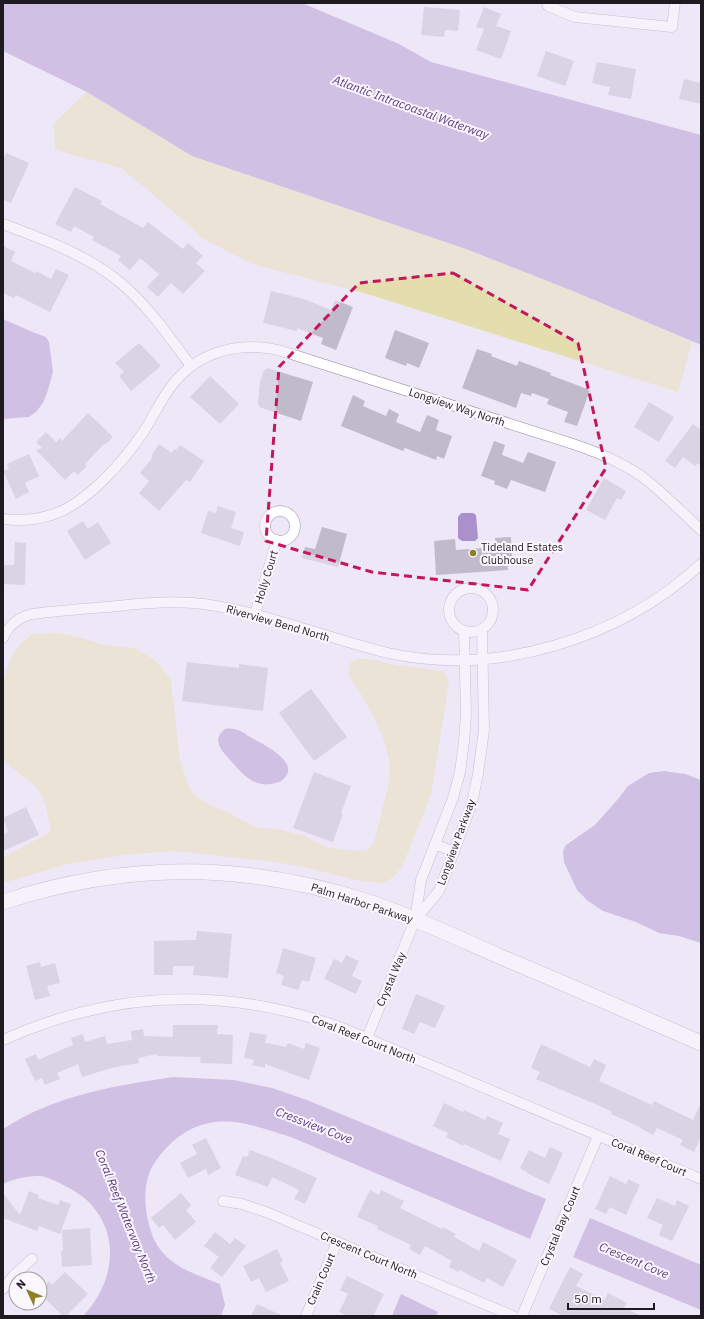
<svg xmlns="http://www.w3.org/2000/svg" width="704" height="1319" font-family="'IBM Plex Sans',sans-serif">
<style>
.green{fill:#e4ddad}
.water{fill:#ab91cb}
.building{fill:#c0baca}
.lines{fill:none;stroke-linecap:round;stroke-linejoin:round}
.street-casing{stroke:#958e9e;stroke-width:11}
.secondary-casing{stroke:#958e9e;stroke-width:16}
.street{stroke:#fff;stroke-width:10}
.secondary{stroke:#fff;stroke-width:15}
.marked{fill:none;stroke:#c2185b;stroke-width:3;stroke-dasharray:8 5;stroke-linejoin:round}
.poi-dot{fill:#8c7f25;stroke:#faf7fe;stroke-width:1.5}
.labels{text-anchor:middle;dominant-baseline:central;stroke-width:4;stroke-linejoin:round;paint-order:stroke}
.street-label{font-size:11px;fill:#1d1a20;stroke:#faf7fe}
.poi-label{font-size:11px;fill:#1d1a20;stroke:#faf7fe;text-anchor:start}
.water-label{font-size:12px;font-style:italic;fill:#5a377e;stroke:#faf7fe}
</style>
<rect width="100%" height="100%" fill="#eee7f8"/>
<g class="green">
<path d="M87,92L192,156L466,249L573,291L692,342L678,392L364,293L252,264L202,238L182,219L121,168L55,150L54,123Z"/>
<path d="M58,633L82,638L104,645L135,648L156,661L171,680L180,761L191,792L208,804L231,814L255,827L281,830L305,836L328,848L356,851L367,850L374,843L389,782L390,763L384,740L374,717L362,696L350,678L348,669L351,662L356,659H369L397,665L442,671L447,676L449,682L431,795L402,867L392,878L383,883L360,881L300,866L268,861L174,851L132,854L67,864L3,883V857L51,832C48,817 46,798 36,787C26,776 10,770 3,757V680L13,654L22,642L33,634Z"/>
</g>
<g class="water">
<path d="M3,3H302L399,44L431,62L701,135V345L573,291L466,249L192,156L87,92L3,51Z"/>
<path d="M3,319L35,333L46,337L49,342L53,372L47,393L43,403L36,412L29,417L3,419Z"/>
<path d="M461,513H473L476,515L478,538L475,541H462L458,538V517Z"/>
<path d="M225,729C230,728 236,729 240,731C243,732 246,734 248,736C259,742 298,760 286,776C284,779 282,781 279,782C257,790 245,777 232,762C223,752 210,741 225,729Z"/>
<path d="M664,771L685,774L701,780V943L679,936L659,933L636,922L603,911L588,901L577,890L564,862L563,851L566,845L595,825L618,799L628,786L649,773Z"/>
<path d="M173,1077L234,1080L272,1088L307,1100L546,1199L530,1239L291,1137C267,1130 241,1119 215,1122C192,1125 176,1136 161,1154C157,1159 151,1167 149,1174C144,1188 145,1202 147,1216C150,1230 154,1244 164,1254C179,1270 200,1276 220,1284L225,1305L221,1316H83C109,1289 120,1248 99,1215C96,1211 93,1206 90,1203C83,1196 73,1190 65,1186C59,1182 51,1179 45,1177C35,1174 12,1179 3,1184V1129C56,1095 112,1086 173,1077Z"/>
<path d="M590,1218L701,1265V1310L573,1257Z"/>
<path d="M401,1294L438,1312L436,1316H392Z"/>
</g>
<g class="building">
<path d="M424,7L460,10L458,31L445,30L444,37L421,35Z"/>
<path d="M484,7L501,14L496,26L511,31L501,59L476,50L484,29L476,27Z"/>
<path d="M546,51L574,61L565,86L537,76Z"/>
<path d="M597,62L636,69L631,99L608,95L610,87L592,83Z"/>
<path d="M684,79L701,83V104L679,99Z"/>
<path d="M6,153L29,163L11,203L3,200V160Z"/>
<path d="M75,187L102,201L100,204L143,228L148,222L183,249L188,243L203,256L196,263L205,271L183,294L171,283L158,297L147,287L159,274L140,258L130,270L118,260L121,256L92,240L94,237L74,226L71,232L55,224Z"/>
<path d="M3,246L15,252L11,261L35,273L36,271L51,279L56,269L69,275L50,312L16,295L14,298L3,293Z"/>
<path d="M271,291L304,299L331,310L335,300L353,307L336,350L321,344L323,338L297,328V331L263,323Z"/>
<path d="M395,330L429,343L419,368L407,363L406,366L385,358Z"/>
<path d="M139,343L161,366L131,391L119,376L124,372L115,363Z"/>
<path d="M477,349L492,354L491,356L517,366L519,361L551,373L550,375L590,390L577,426L564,422L568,412L547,404L549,399L532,393L531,396L521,393L516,408L462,388Z"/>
<path d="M267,368L313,382L301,421L259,407L258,401L260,382L264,370H266Z"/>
<path d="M210,376L239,404L220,424L190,397Z"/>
<path d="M353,395L365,401L363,406L386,416L389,409L399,414L396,422L420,432L427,415L439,420L436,430L452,436L444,459L437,456L436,460L405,448L403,451L341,426Z"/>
<path d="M649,402L674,417L659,442L634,427Z"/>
<path d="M88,413L113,437L106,444L105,443L85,464L87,466L78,475L74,471L65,480L36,450L42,448L36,442L46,432L56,442L60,438L62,441Z"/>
<path d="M693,424L701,430V466L697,463L695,466L683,457L675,468L665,461Z"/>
<path d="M494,441L505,445L502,455L523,463L528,452L556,462L545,492L511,480L507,489L494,484L495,481L481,476Z"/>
<path d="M159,444L172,453L174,449L176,450L180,445L204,461L190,482L186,480L159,511L139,493L149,481L140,473L153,457L151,456Z"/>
<path d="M29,454L39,476L25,483L29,492L16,499L3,471L9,469L7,464Z"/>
<path d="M604,478L626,491L621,500L617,498L605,520L586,510Z"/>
<path d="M218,506L236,512L231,528L244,532L240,546L201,533L208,511L216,513Z"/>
<path d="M83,521L88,529L98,522L111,543L85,560L67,531Z"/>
<path d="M322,527L347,534L338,567L302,558L305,547L315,549Z"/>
<path d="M511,537L512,556L507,557L508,570L436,575L434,541L455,539L456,550L496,547L495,538Z"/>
<path d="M15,542L26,543L25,585L3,584V565H14Z"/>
<path d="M187,662L239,668V664L268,668L263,711L182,701Z"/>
<path d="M311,689L347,737L314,761L279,713Z"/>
<path d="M314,772L351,786L341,813H343L333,842L293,828Z"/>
<path d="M26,807L39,835L3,851V834L8,832L3,818Z"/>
<path d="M197,931L232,934L228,978L193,975L194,966H173V975H154V941L196,940Z"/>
<path d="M283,948L316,958L309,982L302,980L298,990L281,985L284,976L276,973Z"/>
<path d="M346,955L359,961L352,976L362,981L356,994L324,979L334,959L342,963Z"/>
<path d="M40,962L41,967L55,963L60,983L47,986L50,996L35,1000L26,966Z"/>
<path d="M416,994L445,1006L435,1028L420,1022L414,1034L402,1029Z"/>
<path d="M173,1025H218L217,1034L233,1035L232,1064L200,1063L201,1057L157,1056V1054L138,1058L139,1063L115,1067L82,1077L78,1064L57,1073L60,1079L45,1085L42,1078L35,1081L25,1059L36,1054L38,1060L73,1045L71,1038L83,1034L85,1042L105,1036L107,1044L132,1040L131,1031L143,1029L144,1036L173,1037Z"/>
<path d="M250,1032L267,1035L265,1043L286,1047L288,1043L304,1049L306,1043L320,1048L309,1080L265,1064V1068L252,1065L254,1060L244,1058Z"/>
<path d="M541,1044L590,1067L594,1059L606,1065L599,1081L652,1105L654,1101L693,1120L701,1103V1137L694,1152L680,1145L683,1140L657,1128L653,1135L640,1128V1127L611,1114L612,1112L602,1107L536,1079L540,1072L531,1068Z"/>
<path d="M444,1103L463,1112L464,1110L485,1120L487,1116L503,1123L498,1134L510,1139L501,1161L464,1144L463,1146L446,1137L448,1133L433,1126Z"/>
<path d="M206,1138L221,1168L208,1175L206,1169L188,1178L180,1163L197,1154L192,1145Z"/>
<path d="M550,1147L563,1153L549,1184L527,1173V1172L520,1168L529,1150L545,1158Z"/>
<path d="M250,1150L276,1160L317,1178L305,1204L294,1199L299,1190L272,1177L268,1187L235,1175L243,1156L247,1157Z"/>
<path d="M610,1176L626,1184L628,1179L640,1185L626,1215L610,1207L606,1214L595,1209Z"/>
<path d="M370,1190L379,1195L381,1190L404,1201L400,1208L442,1229L443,1227L456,1234L454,1237L479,1251L483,1242L517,1260L503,1287L487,1278L484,1283L460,1270L458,1272L449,1267L452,1261L425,1246L420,1255L409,1249L411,1245L377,1229L378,1226L357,1217Z"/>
<path d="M29,1191L39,1195L38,1198L58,1205L60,1200L71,1204L60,1234L39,1226L37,1231L3,1218V1193L20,1215Z"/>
<path d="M181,1193L191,1205L186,1210L196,1222L175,1240L163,1225L159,1228L151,1218Z"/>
<path d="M657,1198L675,1206L677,1200L689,1206L672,1241L659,1235L663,1225L647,1218Z"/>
<path d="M90,1228L92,1265L62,1267L61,1251H63L62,1230Z"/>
<path d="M215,1232L230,1244L235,1238L246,1246L222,1277L210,1268L219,1257L204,1246Z"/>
<path d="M277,1249L283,1261L280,1263L289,1281L266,1292L259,1278L251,1282L243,1266Z"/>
<path d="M570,1267L583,1274L576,1286L605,1300L608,1293L627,1303L624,1307L641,1316H563L549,1309Z"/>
<path d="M65,1272L88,1294L66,1316H63L40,1294V1290L49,1281L52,1285Z"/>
<path d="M347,1276L384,1294L373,1316H348L339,1312L348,1294L340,1290Z"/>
<path d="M257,1304L283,1316H251Z"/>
</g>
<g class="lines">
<defs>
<g id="street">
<path d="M547,3L548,6L575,17L672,27L675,3"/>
<path d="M3,224C45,240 88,255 122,284C149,307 170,338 191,366"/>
<circle cx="280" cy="526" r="15"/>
<path d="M3,519C20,521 38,520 54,514C87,503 125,460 144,431C154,416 161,399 173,384C200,350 243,340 285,352L573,444C600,453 627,464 649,482C667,497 684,514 701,530"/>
<circle cx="471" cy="610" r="22"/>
<path d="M255,614L277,540"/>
<path d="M3,638C9,625 19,617 32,614C57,611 81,609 106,607C139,604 171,600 204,604C267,613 326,638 388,653C496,677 620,639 701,564"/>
<path d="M435,844L454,852"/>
<path d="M415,920L439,891L472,803L478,774L484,730L482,629"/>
<path d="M367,1038L415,920L421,880L453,798L460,772L464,741L466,715L464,631"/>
<path d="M3,1040C116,989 229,986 345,1029L701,1179"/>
<path d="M223,1201L242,1204L266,1212L513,1316"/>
<path d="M3,1289L14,1275L32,1259"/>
<path d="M306,1316L337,1242"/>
<path d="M522,1316L598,1136"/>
</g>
<path id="secondary" d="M3,902C128,861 247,862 372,903C416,918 458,938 501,957C568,985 634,1014 701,1043"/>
</defs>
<use href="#street" class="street-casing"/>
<use href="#secondary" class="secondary-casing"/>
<use href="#street" class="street"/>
<use href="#secondary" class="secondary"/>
</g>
<path d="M0 0H704V1319H0ZM453,273L578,343L606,468L528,590L372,572L266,541L279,367L359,283Z" fill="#eee7f8" fill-opacity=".55" fill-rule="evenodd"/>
<path class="marked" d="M453,273L578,343L606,468L528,590L372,572L266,541L279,367L359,283Z"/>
<circle class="poi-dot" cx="473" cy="553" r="4"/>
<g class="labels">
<g class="street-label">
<text transform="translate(457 407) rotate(18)">Longview Way North</text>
<text transform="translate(266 577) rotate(-73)">Holly Court</text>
<text transform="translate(278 623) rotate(16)">Riverview Bend North</text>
<text transform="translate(456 842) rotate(-70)">Longview Parkway</text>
<text transform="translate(362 903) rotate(18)">Palm Harbor Parkway</text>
<text transform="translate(391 979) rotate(-67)">Crystal Way</text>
<text transform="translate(364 1039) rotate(22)">Coral Reef Court North</text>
<text transform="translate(649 1157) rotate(23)">Coral Reef Court</text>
<text transform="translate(560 1226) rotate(-67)">Crystal Bay Court</text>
<text transform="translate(369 1255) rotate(23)">Crescent Court North</text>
<text transform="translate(321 1279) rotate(-67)">Crain Court</text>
</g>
<g class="poi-label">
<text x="481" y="547">Tideland Estates<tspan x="481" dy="13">Clubhouse</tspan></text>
</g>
<g class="water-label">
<text transform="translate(411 107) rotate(20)">Atlantic Intracoastal Waterway</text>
<text transform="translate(314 1125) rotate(21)">Cressview Cove</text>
<text transform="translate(126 1216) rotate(68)">Coral Reef Waterway North</text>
<text transform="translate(634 1260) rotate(23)">Crescent Cove</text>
</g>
</g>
<rect width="704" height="1319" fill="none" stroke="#1d1a20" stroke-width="8"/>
<g transform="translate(28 1291) rotate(314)"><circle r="19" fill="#faf7fe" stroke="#a29fa5"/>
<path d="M0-3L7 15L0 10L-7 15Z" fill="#8c7f25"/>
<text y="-6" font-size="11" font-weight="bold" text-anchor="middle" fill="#1d1a20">N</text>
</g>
<path d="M568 1303v6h86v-6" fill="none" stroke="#1d1a20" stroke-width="2"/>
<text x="574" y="1303" font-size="12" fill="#1d1a20" stroke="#faf7fe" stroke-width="3" paint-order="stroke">50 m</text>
</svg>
